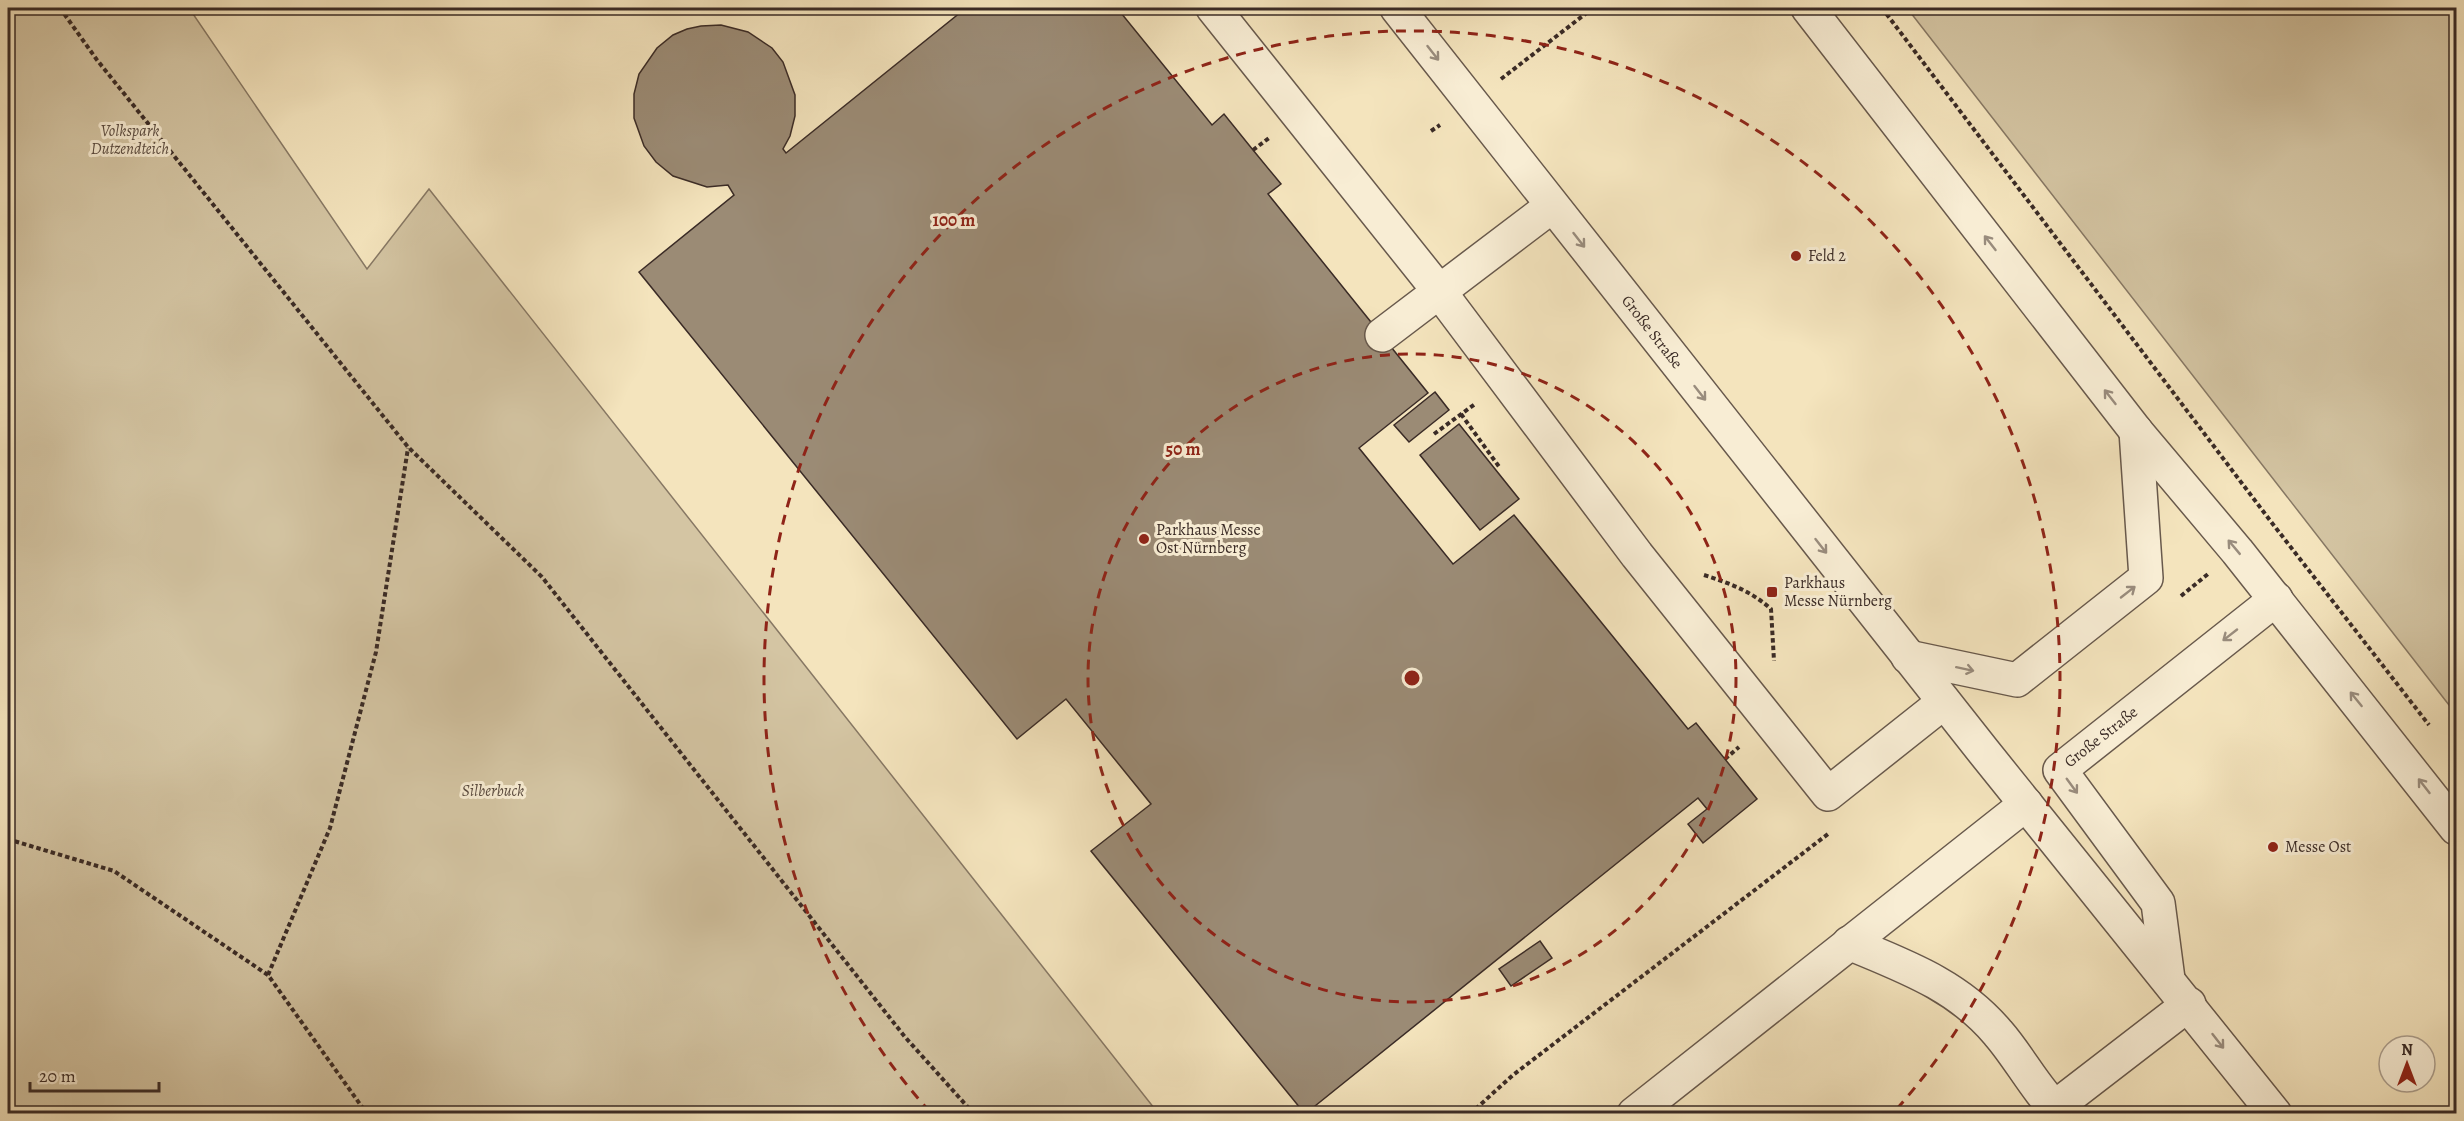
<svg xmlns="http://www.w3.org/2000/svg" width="2464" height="1121" font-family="Alegreya,serif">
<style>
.green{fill:#d4c5a3;stroke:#877864;stroke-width:1.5}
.building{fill:#9b8b75;stroke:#3a2b26;stroke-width:1.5}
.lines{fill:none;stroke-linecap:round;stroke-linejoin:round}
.minor-casing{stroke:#68594c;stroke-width:36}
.path{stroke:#3a2b26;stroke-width:4;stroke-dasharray:4.5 3;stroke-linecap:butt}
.minor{stroke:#f8edd4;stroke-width:33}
.oneway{stroke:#998c7d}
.ring{fill:none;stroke:#8f2418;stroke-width:3;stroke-dasharray:10 8}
.poi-dot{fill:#8f2418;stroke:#f8edd4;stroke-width:2}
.labels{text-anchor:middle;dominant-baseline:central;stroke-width:6;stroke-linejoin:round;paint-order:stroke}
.park-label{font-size:16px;font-style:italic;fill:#594a3f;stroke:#f8edd4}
.poi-label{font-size:16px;fill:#3a2b26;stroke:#f8edd4;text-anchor:start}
.street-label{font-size:16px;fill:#3a2b26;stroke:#f8edd4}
.centre{fill:#8f2418;stroke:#f8edd4;stroke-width:3}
.ring-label{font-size:18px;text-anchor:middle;font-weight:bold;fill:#8f2418;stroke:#f8edd4;stroke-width:6;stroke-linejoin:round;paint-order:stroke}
</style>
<rect width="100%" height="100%" fill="#f4e4bd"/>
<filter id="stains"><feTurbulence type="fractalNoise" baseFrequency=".00333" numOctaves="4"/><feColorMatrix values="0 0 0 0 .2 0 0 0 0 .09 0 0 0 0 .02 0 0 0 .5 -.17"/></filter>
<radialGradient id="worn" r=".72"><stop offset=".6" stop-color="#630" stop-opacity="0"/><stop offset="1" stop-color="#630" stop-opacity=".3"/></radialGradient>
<g class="green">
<path d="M8,8H189L367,269L429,189L1158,1113H8Z"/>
<path d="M1907,8H2456V714Z"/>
</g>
<g class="building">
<path d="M966,8H1117L1212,125L1224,114L1253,150L1281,184L1268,194L1428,393L1359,448L1453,564L1514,515L1688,729L1696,723L1757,799L1703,843L1688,824L1707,809L1698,798L1305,1114L1091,851L1151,804L1066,699L1017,739L639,272L734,195L728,185L707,187L673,176L656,162L644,146L634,118V94L639,74L657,48L673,35L687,29L701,26L721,25L748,32L772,48L783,62L795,95V116L790,136L783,149L786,153Z"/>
<path d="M1435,392L1449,410L1409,442L1394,425Z"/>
<path d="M1459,424L1519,499L1480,530L1420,455Z"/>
<path d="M1540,941L1552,958L1511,986L1499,969Z"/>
</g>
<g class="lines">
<defs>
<g id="minor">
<path d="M1213,8L1439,291L1637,555L1828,794L1944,702"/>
<path d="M1397,8L1984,752L2275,1114"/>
<path d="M1808,8L2136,431L2237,551L2456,828"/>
<path d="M1382,335L1552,206"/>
<path d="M1908,657L2017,680L2146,578L2136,431"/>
<path d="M1849,943C1904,966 1958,985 1998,1033C2020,1058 2036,1091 2061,1114"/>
<path d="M2168,979L2158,903L2060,770L2276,599"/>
<path d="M1634,1114L2026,804"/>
<path d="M2056,1114L2067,1098L2189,1004"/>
</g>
</defs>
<use href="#minor" class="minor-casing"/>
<g class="path">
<path d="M60,8L97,60L408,447L542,577L905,1037L974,1114"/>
<path d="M1882,8L2272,523L2429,725"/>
<path d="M1501,79L1593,8"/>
<path d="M1431,131L1440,125"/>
<path d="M1253,150L1269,138"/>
<path d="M1461,414L1500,468"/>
<path d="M1434,434L1475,404"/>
<path d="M1704,575C1729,583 1751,591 1771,609L1774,661"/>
<path d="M2181,596L2208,574"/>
<path d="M1725,759L1739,747"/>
<path d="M8,844L14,841L114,871L268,975L367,1114"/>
<path d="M268,975L330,828L376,652L408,448"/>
<path d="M1470,1114L1513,1075L1828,834"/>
</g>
<use href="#minor" class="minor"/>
</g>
<defs><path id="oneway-shaft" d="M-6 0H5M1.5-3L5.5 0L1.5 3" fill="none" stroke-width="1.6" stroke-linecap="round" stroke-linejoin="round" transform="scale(1.5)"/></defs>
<g class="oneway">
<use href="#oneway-shaft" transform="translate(1433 53) rotate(52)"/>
<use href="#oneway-shaft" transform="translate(1579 240) rotate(52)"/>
<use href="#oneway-shaft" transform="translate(1990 243) rotate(-128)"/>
<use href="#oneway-shaft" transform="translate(1700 393) rotate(52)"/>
<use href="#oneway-shaft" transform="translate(2110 397) rotate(-128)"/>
<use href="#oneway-shaft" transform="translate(1821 546) rotate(52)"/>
<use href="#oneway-shaft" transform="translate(2234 547) rotate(-130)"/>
<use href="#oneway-shaft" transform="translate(2128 592) rotate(-38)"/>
<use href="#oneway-shaft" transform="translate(2230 635) rotate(142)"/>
<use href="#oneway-shaft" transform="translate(1965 669) rotate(12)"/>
<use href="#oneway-shaft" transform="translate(2356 699) rotate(-129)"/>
<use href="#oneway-shaft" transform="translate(2072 786) rotate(54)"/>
<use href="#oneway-shaft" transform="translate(2424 786) rotate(-128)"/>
<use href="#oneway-shaft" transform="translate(2218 1041) rotate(52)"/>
</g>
<g class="ring">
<circle cx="1412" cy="678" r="324"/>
<path d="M930 1112A648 648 0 1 1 1894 1112"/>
</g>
<g class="poi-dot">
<circle cx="1796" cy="256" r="6"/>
<circle cx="1144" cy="539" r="6"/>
<rect x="1766" y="586" width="12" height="12" rx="3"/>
<circle cx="2273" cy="847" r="6"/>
</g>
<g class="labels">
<g class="park-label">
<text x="130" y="131">Volkspark<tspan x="130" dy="18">Dutzendteich</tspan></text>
<text x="493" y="791">Silberbuck</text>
</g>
<g class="poi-label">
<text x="1808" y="256">Feld 2</text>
<text x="1156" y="530">Parkhaus Messe<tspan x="1156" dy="18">Ost Nürnberg</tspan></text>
<text x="1784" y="583">Parkhaus<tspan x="1784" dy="18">Messe Nürnberg</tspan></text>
<text x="2285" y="847">Messe Ost</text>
</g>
<g class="street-label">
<text transform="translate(1652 332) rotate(52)">Große Straße</text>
<text transform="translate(2101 737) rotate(-38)">Große Straße</text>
</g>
</g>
<circle cx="1412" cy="678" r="9" class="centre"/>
<g class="ring-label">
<text x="954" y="226">100 m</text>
<text x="1183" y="455">50 m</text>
</g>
<rect width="2464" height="1121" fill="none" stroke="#f4e4bd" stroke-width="30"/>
<rect x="9" y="9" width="2446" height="1103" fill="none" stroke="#3a2b26" stroke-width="3"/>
<rect x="15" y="15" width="2434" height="1091" fill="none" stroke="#3a2b26" stroke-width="1.5"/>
<g transform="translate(2407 1064)"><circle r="28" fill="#f8edd4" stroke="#ac9f8e" stroke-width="1.5"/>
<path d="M0-4.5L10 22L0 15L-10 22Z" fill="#8f2418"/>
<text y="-9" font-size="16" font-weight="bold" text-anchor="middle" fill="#3a2b26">N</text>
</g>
<path d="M30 1082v9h129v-9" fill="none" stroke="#3a2b26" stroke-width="3"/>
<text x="39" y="1082" font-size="18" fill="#3a2b26" stroke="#f8edd4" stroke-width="4.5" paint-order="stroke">20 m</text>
<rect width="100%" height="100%" filter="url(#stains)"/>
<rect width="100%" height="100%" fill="url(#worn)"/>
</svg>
